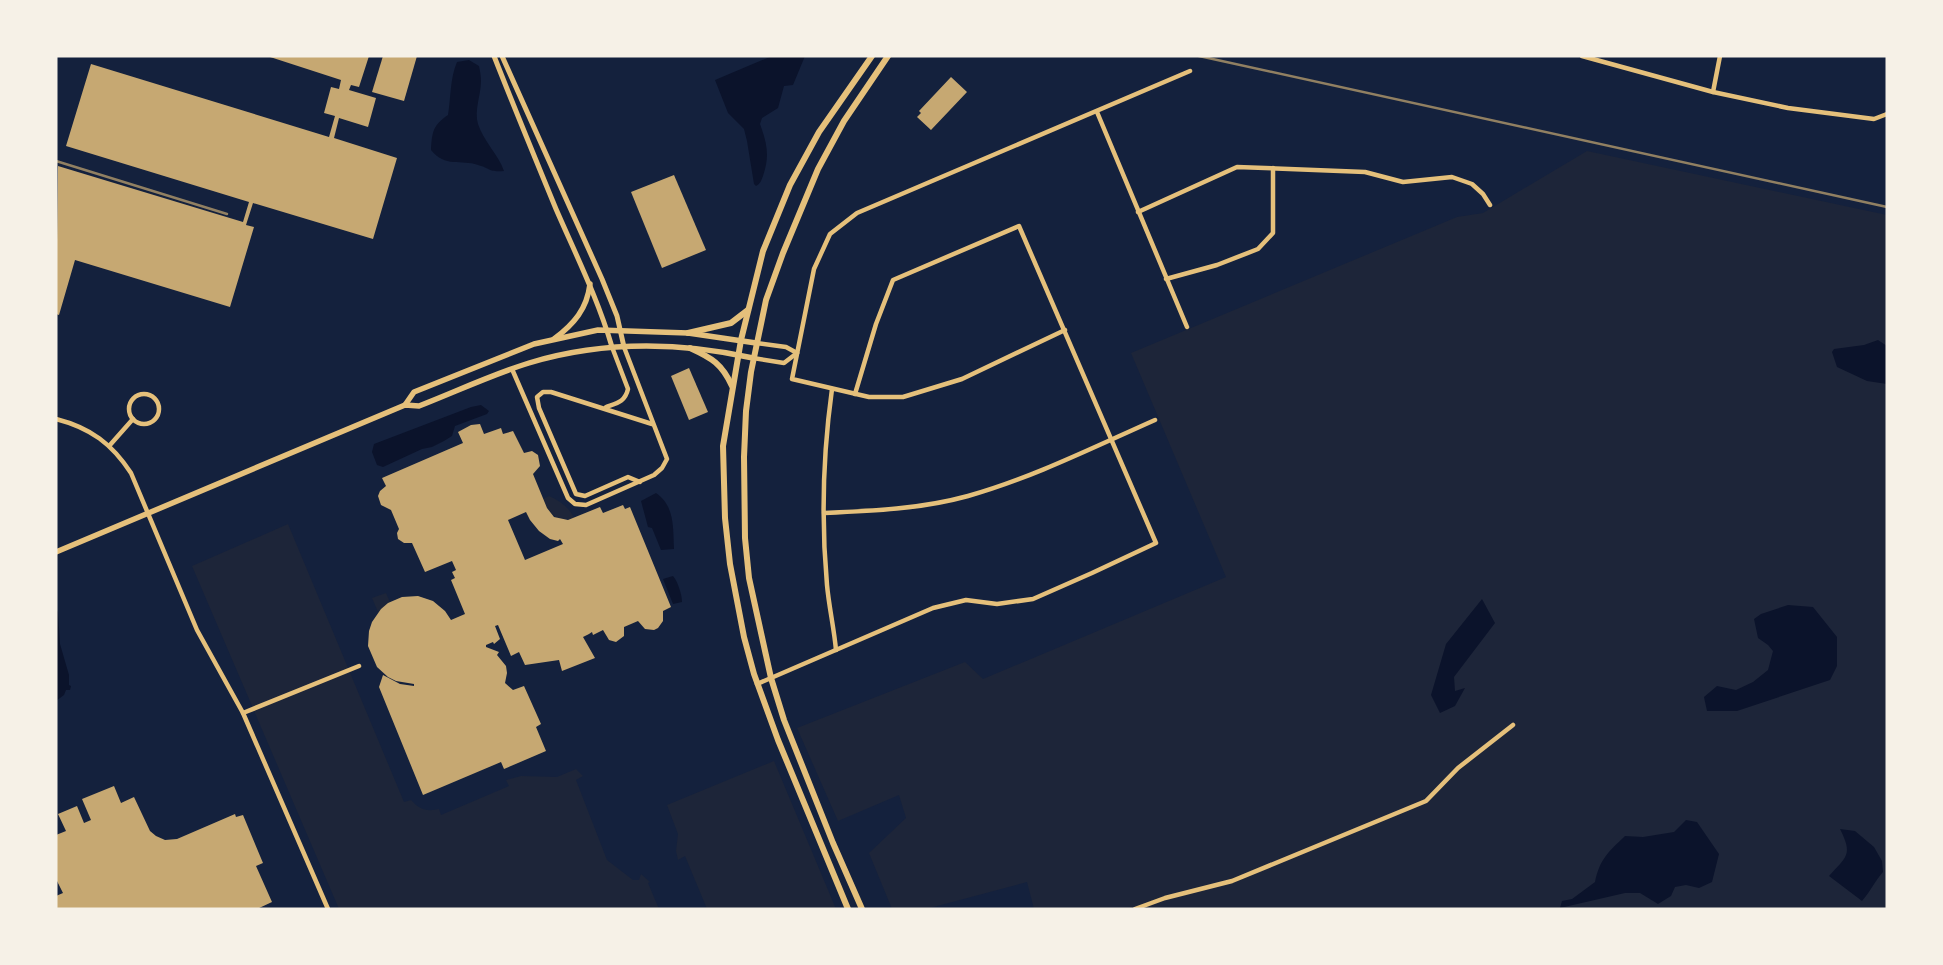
<svg xmlns="http://www.w3.org/2000/svg" width="1943" height="965" font-family="Signika,sans-serif">
<style>
.green{fill:#1d2539}
.water{fill:#0b132b}
.building{fill:#c6a872;fill-rule:evenodd}
.lines{fill:none;stroke-linecap:round;stroke-linejoin:round}
.minor{stroke:#e5c07b;stroke-width:4.5}
.tertiary{stroke:#e5c07b;stroke-width:5}
.secondary{stroke:#e5c07b;stroke-width:5.5}
.primary{stroke:#e5c07b;stroke-width:6}
.rail{stroke:#918062;stroke-width:2.5}
</style>
<rect width="100%" height="100%" fill="#14213d"/>
<g class="green">
<path d="M1587,151L1887,215V909H1034L1027,882L926,909H892L869,853L906,818L899,795L838,821L797,728L965,662L983,679L1226,577L1131,353L1457,217L1483,213Z"/>
<path d="M549,496C560,501 569,507 574,518C557,524 549,513 543,499Z"/>
<path d="M288,524L404,802L411,800C419,809 426,812 439,809L441,815L509,786L506,780L521,776L557,777L576,769L583,776L576,780L607,860L633,880H639L641,874L650,882L648,883L659,909H339L192,566Z"/>
<path d="M386,593L390,602L378,612L372,598Z"/>
<path d="M774,761L836,909H707L685,856L678,860L676,851L678,834L667,805Z"/>
</g>
<g class="water">
<path d="M772,56H805L793,85L784,86L778,108L762,118L760,124C767,144 770,155 763,176C761,181 761,183 756,186L754,184L747,141L744,129L728,113L715,80Z"/>
<path d="M469,60L479,66C480,71 481,76 481,81C481,95 474,110 478,124C484,142 498,154 504,171C488,172 492,169 478,165C461,159 445,168 431,150C432,132 433,125 448,115C451,97 450,78 457,62Z"/>
<path d="M1878,340L1887,346V384L1867,381L1837,367L1832,352L1834,349L1864,345Z"/>
<path d="M481,405L489,411L487,414L455,426L452,436L444,441L432,447L422,449L383,467L377,465L372,452L374,444L471,407Z"/>
<path d="M656,493C675,506 673,528 674,549L661,550L652,528L648,527L641,501Z"/>
<path d="M673,576C678,582 682,595 682,602L673,604L663,579Z"/>
<path d="M1482,599L1495,623L1454,677L1455,691L1465,688L1455,706L1440,713L1431,695L1446,644Z"/>
<path d="M1788,605L1813,607L1837,637V666L1830,680L1737,711H1707L1704,697L1717,686L1736,690L1753,682L1768,670L1773,651L1768,645L1758,638L1754,619L1761,614Z"/>
<path d="M56,609L58,612L60,644L69,675V685L71,686L70,690H66L64,695L56,701Z"/>
<path d="M1686,820L1697,822L1719,854L1712,882L1699,888L1686,885L1675,887L1671,896L1658,904L1640,893H1625L1560,908L1562,901L1572,899L1595,882C1600,859 1608,852 1625,836L1643,837L1674,832Z"/>
<path d="M1840,829L1855,831L1874,847L1882,861L1883,872C1875,881 1870,892 1862,901L1829,876C1847,856 1853,855 1840,829Z"/>
</g>
<g class="building">
<path d="M267,56H369L359,87L351,85L349,90L376,98L368,127L339,118L334,138L397,158L373,239L253,203L246,225L254,227L230,307L75,260L59,315L56,314L58,166L243,222L249,202L66,146L91,64L329,137L335,116L324,113L331,87L339,89L341,80Z"/>
<path d="M383,56H417L404,101L372,92Z"/>
<path d="M951,77L967,92L931,130L917,117L921,113L919,111Z"/>
<path d="M674,175L706,250L662,268L631,192Z"/>
<path d="M689,368L708,412L689,420L671,376Z"/>
<path d="M480,424L484,434L501,428L503,434L513,431L524,453L532,451L538,455L540,466L533,474L547,508L554,517L568,520L600,507L603,513L623,505L625,509L630,507L671,607L663,611V621L658,628L654,630L645,629L638,621L624,627V636L616,642L609,640L603,630L593,635L592,632L589,634L583,637L595,658L562,671L559,660L525,665L519,652L511,656L498,625L495,626L500,639L494,644L493,642L486,645V647L499,652L497,655L506,666L507,673L505,683L513,690L524,686L541,724L536,727L546,751L504,769L501,762L423,795L379,687L383,675L400,684L414,686V684L396,681L388,677L377,667L368,646L369,631L372,622L381,609L388,603L402,597L418,596L433,601L445,611L451,620L465,614L451,580L455,578L452,572L456,570L452,561L425,572L412,543H404L398,539L397,533L399,529L391,510L381,505L378,496L380,491L386,486L382,478L463,443L458,432L471,425ZM526,512L530,520L539,531L550,539L558,541L560,539L563,544L525,560L508,520Z"/>
<path d="M114,786L121,803L134,797L150,831L156,836L165,840L177,839L235,814L236,817L243,815L263,863L256,866L272,902L257,909H56V896L63,893L56,879V835L66,831L58,814L77,806L84,823L91,820L82,799Z"/>
</g>
<g class="lines">
<g class="minor">
<path d="M1582,56L1713,92L1788,108L1874,119L1887,114"/>
<path d="M1713,92L1720,56"/>
<path d="M1097,112L1187,327"/>
<path d="M1138,212L1237,167L1365,172L1403,182L1452,177L1472,184L1483,194L1490,205"/>
<path d="M1166,279L1217,265L1258,249L1273,233V168"/>
<path d="M1065,330L962,379L903,397H869L792,379L814,269L830,234L857,213L1190,71"/>
<path d="M756,343L786,347L797,353"/>
<path d="M753,358L784,363L797,353"/>
<path d="M512,369L568,498L575,504L586,505L654,475L662,468L667,459L624,347"/>
<path d="M832,389C823,454 821,519 827,585C829,607 834,628 836,650"/>
<circle cx="144" cy="409" r="15"/>
<path d="M606,407C617,403 625,402 628,389L612,347"/>
<path d="M56,419C91,428 112,444 131,473L197,630L243,713L328,909"/>
<path d="M110,445L133,419"/>
<path d="M640,482L628,477L585,496L576,494L539,408L537,397L543,392H551L652,424"/>
<path d="M824,513C872,511 921,509 968,496C1032,478 1094,447 1155,420"/>
<path d="M757,684L933,608L966,600L997,604L1033,599L1092,573L1156,543L1019,226L893,280L876,324L855,394"/>
<path d="M243,713L359,666"/>
<path d="M1135,909L1165,898L1232,881L1426,801L1458,768L1513,725"/>
</g>
<g class="tertiary">
<path d="M494,56C514,107 535,158 556,209C576,255 598,299 612,347"/>
<path d="M502,56L602,279L617,316L624,347"/>
</g>
<g class="secondary">
<path d="M554,339C574,324 587,309 590,284"/>
<path d="M405,405L414,392L534,344L598,330L688,333L756,343"/>
<path d="M56,552L405,405L419,406C455,392 491,375 529,363C602,341 679,342 753,358"/>
</g>
<g class="primary">
<path d="M688,333L731,323L748,310"/>
<path d="M690,348C712,358 722,364 732,386"/>
<path d="M848,909L778,740L754,674L744,637L730,564L725,518L723,446L741,340L763,251L790,185L819,132L872,56"/>
<path d="M862,909L833,843L784,720L771,678L749,578L745,538L744,457L746,411L751,372L766,300L783,253L818,169L844,121L888,56"/>
</g>
<g class="rail">
<path d="M1199,56L1887,207"/>
<path d="M56,161L227,214"/>
</g>
</g>
<rect width="1943" height="965" fill="none" stroke="#f6f1e7" stroke-width="115"/>
</svg>
